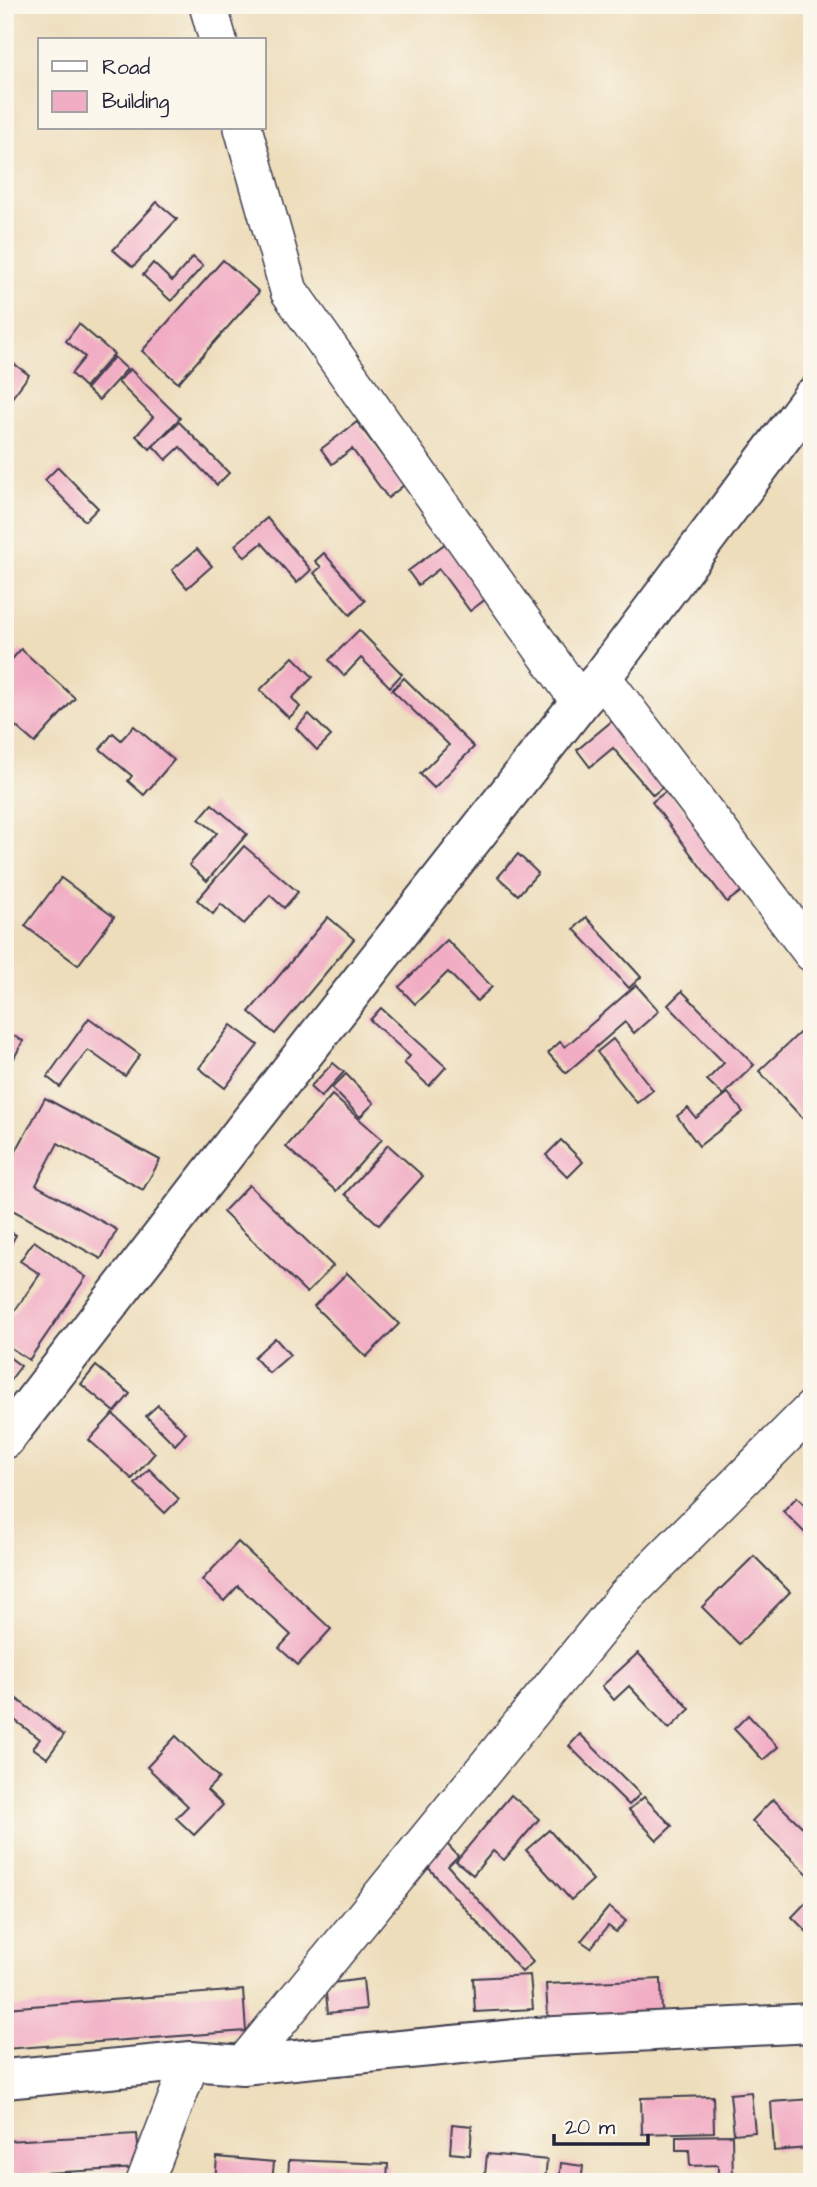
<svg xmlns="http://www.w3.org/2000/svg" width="817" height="2187" font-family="'Architects Daughter',sans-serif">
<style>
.building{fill:#f1adc4}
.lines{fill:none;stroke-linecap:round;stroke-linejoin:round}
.street-casing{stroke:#403e4e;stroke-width:40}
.secondary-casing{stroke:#403e4e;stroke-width:42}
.street{stroke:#fff;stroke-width:37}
.secondary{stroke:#fff;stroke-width:38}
</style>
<rect width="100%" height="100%" fill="#fbf7ec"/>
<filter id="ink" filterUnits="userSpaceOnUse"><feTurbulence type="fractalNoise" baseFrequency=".0143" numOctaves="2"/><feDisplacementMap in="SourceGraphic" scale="14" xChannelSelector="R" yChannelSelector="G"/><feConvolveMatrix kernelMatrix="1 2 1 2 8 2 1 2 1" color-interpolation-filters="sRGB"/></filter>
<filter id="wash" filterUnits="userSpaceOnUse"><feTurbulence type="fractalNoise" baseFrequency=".00686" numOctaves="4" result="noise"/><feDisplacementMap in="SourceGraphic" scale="28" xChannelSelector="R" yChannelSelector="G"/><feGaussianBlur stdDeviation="1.57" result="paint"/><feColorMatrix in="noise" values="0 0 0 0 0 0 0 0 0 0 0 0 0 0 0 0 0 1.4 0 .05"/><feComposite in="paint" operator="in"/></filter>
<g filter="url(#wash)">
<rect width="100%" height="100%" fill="#edddbb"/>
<g id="blocks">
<g class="building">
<path d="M157,202L177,219L133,267L113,250Z"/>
<path d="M193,257L203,266L171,301L143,275L153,263L172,281Z"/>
<path d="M223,260L259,292L178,383L142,351Z"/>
<path d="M79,324L114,354L85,387L71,374L85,357L66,341Z"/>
<path d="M114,357L127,369L99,400L86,389Z"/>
<path d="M13,363L29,375L5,407V374Z"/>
<path d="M130,369L180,418L150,449L136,436L153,417L118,382Z"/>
<path d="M179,422L229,473L217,485L180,447L166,460L153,446Z"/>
<path d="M357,422L404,485L388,498L352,449L332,464L321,449Z"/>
<path d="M58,467L98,508L85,521L45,480Z"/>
<path d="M267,518L311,570L297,583L262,543L245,557L235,545Z"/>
<path d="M446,543L487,598L470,611L439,569L418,585L408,571Z"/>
<path d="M197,549L212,566L187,588L172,570Z"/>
<path d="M324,553L365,601L350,615L314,573L321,567L315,561Z"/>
<path d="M359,630L402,674L390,687L361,658L344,676L329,660Z"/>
<path d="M21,649L75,698L35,743L5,717V667Z"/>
<path d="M293,657L313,677L292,698L300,707L289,718L260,690Z"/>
<path d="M404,678L474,747L434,788L420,774L449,745L392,690Z"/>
<path d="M309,714L331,736L317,750L296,728Z"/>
<path d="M612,721L665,785L653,795L613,748L590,767L577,750Z"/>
<path d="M134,726L174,760L144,795L128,781L132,776L100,749L113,733L121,740Z"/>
<path d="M668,790L743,890L727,902L652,802Z"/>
<path d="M212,804L247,834L207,881L189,865L217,833L199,819Z"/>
<path d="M244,846L298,892L284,908L270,895L244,924L221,904L213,914L197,900Z"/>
<path d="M518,854L538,873L518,895L498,877Z"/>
<path d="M61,878L114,917L78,965L25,926Z"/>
<path d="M328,917L354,939L275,1034L249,1012Z"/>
<path d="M586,917L641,977L629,988L574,929Z"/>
<path d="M447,940L492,987L477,1001L448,972L415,1004L399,987Z"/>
<path d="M636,985L659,1011L634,1033L625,1022L566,1073L548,1053L560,1042L565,1047Z"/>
<path d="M682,991L754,1065L723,1095L707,1080L724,1063L668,1005Z"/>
<path d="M381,1008L446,1067L429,1086L404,1063L410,1056L370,1020Z"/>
<path d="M89,1018L140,1055L125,1076L88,1050L60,1087L47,1077Z"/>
<path d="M812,1021V1114L805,1121L759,1071Z"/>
<path d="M231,1025L258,1045L225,1088L199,1068Z"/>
<path d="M5,1031L23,1041L13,1060L5,1055Z"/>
<path d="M613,1039L653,1090L637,1103L597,1052Z"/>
<path d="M333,1063L344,1072L321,1097L310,1087Z"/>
<path d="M346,1074L374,1103L360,1117L332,1088Z"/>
<path d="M728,1093L743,1112L699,1146L677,1116L688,1108L696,1118Z"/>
<path d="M332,1095L382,1139L336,1191L286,1147Z"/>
<path d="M45,1098L160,1160L143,1190L58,1143L36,1185L117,1230L101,1259L5,1206V1171Z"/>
<path d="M561,1140L583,1162L568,1177L546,1155Z"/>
<path d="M388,1145L423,1176L379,1225L345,1194Z"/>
<path d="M249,1185L333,1266L307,1293L223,1212Z"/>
<path d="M5,1229L16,1235L5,1255Z"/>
<path d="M34,1241L86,1277L29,1360L5,1344V1325L40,1274L20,1261Z"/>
<path d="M347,1273L399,1324L366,1357L314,1306Z"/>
<path d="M275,1338L290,1355L269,1373L254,1357Z"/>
<path d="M5,1354L21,1366L5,1387Z"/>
<path d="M96,1366L130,1394L115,1412L81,1384Z"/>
<path d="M158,1405L186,1433L175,1445L146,1416Z"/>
<path d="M113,1414L155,1453L132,1479L89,1440Z"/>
<path d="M149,1469L179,1499L165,1513L135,1484Z"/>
<path d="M797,1497L812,1512V1540L783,1511Z"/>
<path d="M238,1542L331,1629L298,1665L279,1648L291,1635L238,1586L224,1601L202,1580Z"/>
<path d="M754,1556L790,1592L739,1644L702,1607Z"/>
<path d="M638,1653L690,1709L669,1729L629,1686L614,1700L602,1686Z"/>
<path d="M5,1690L64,1735L47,1758L33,1748L40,1739L5,1713Z"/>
<path d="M748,1715L778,1747L763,1760L734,1729Z"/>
<path d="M580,1734L640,1794L629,1805L569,1746Z"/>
<path d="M176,1736L219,1778L207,1790L223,1805L194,1835L176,1818L188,1806L147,1767Z"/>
<path d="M511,1795L539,1819L504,1860L493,1851L473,1875L456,1861Z"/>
<path d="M644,1797L672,1826L657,1840L629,1810Z"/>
<path d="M773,1799L812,1836V1878L752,1821Z"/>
<path d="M549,1830L593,1880L571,1900L526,1850Z"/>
<path d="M447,1844L458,1856L448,1866L533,1962L522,1972L425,1864Z"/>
<path d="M812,1896V1929L808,1933L792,1917Z"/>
<path d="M609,1907L626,1921L616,1932L608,1926L591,1948L581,1941Z"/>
<path d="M530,1975L533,2009L475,2012L473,1978Z"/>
<path d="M363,1979L366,2009L328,2013L325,1984Z"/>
<path d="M661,1979L662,2015L548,2019L546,1984Z"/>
<path d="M243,1990L246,2031L5,2049V2008Z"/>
<path d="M751,2092L755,2132L734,2134L730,2094Z"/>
<path d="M713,2096L714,2132L642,2134L641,2098Z"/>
<path d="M812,2099V2129H806L807,2148L774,2151L771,2102Z"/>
<path d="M452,2124L472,2126L470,2155L450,2153Z"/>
<path d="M137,2134L140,2168L5,2175V2141Z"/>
<path d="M732,2135L733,2182H718V2165L690,2166L689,2150H676V2136Z"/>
<path d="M487,2154L547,2160L545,2181L485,2175Z"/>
<path d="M217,2157L274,2162L272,2182H215Z"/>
<path d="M289,2160L388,2164L387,2180L311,2177V2182H288Z"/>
<path d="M561,2163L583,2166L581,2182H559Z"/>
</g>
</g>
</g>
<g filter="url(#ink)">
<use href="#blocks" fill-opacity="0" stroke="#403e4e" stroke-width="2"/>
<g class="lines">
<defs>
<g id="street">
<path d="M208,5L218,40"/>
<path d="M243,128L289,291L580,702"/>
<path d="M602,677L812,953"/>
<path d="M243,2065L625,1597L812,1409"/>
<path d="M145,2182L191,2061"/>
</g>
<g id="secondary">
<path d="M5,1439L250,1122L580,702L602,677L812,397"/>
<path d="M5,2079L191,2061L243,2065L536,2037L812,2023"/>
</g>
</defs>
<use href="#street" class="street-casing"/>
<use href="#secondary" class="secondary-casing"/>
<use href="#street" class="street"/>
<use href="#secondary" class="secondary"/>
</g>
</g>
<rect width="817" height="2187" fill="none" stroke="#fbf7ec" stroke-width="28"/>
<rect x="38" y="38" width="228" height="91" fill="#fbf7ec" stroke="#a4a2a5" stroke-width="2"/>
<rect x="52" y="61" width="35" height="10" fill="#ffffff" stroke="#a4a2a5" stroke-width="2"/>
<text x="102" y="74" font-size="21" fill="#22223b">Road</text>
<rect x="52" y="91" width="35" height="21" fill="#f1adc4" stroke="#a4a2a5" stroke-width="2"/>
<text x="102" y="108" font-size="21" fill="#22223b">Building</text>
<path d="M554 2134v10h94v-10" fill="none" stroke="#22223b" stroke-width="3.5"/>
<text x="565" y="2134" font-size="21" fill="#22223b" stroke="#fbf7ec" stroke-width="5" paint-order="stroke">20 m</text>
</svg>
